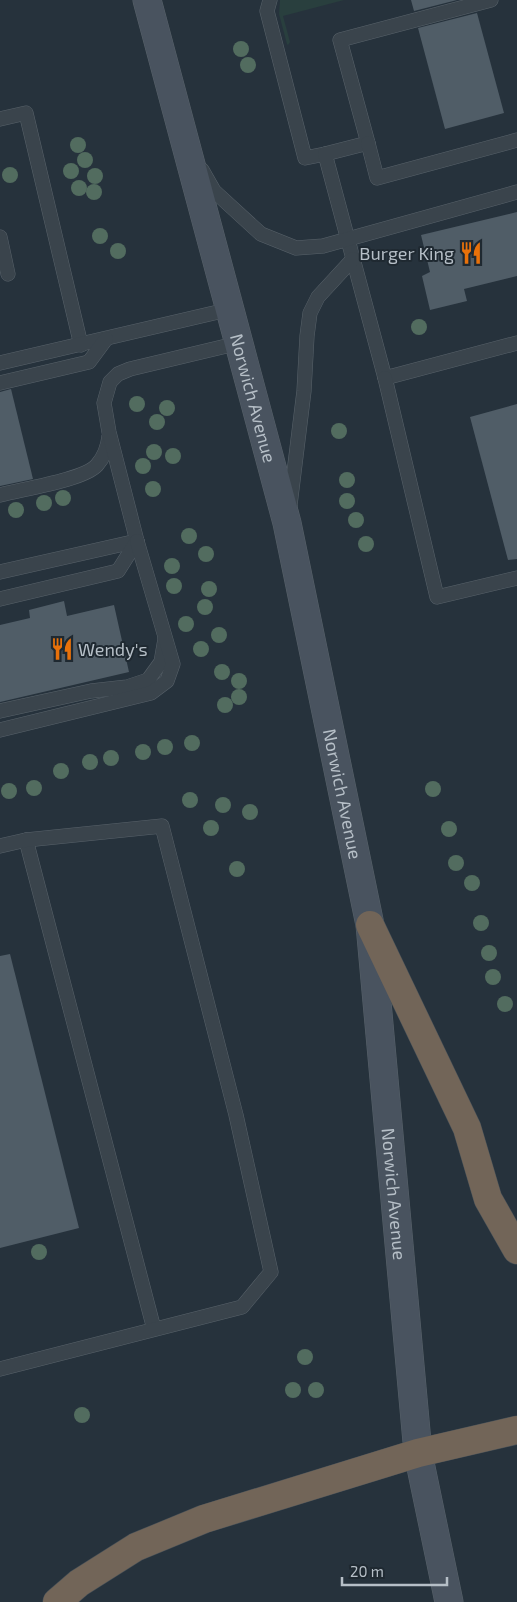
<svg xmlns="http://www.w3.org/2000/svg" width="517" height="1602" font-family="'Exo 2',sans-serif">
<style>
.green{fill:#293f3e}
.building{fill:#505d67}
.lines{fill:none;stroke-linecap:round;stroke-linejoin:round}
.service-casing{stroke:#58626a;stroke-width:15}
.secondary-casing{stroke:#58626a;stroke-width:29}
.motorway-casing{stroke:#454f57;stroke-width:29}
.service{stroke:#3a444c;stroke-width:14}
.secondary{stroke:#49535f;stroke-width:28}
.motorway{stroke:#726558;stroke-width:28}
.tree{fill:#526c5f}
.labels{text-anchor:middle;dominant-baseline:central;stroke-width:4;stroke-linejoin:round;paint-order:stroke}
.poi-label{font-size:18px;fill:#b6bfc7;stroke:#1f2931;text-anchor:end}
.street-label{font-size:18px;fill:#b6bfc7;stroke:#1f2931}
</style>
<rect width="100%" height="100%" fill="#26323c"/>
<path class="green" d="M280,0H344L283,16L290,42L288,45L287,44L279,14Z"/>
<g class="building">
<path d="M411,0H457L414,11Z"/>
<path d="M477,13L504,113L445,129L418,28Z"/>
<path d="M517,212V276L464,289L467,301L430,310L422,276L430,272L421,235Z"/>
<path d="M11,389L33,479L0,486V392Z"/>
<path d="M517,404V559L508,560L470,417Z"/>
<path d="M64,601L67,616L114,605L129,672L0,702V625L30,618L29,610Z"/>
<path d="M10,954L79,1228L0,1248V956Z"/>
</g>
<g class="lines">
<defs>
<g id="service">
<path d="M270,0L267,11L305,158L325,154"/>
<path d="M491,0L340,40L368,143L325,154L385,378L517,343"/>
<path d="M0,119L26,113L81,345"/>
<path d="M368,143L377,178L517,140"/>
<path d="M202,170L214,191L261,234L296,248L323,246L517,192"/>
<path d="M0,237L8,274"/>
<path d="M0,363L231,309"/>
<path d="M385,378L437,597L517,578"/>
<path d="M0,383L89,362L106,339"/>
<path d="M0,495C22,489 84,480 97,465C104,457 108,446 109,436"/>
<path d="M290,505L304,391L307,336L310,313L318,297L353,259"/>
<path d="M0,572L137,541L109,432L104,403L110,382L118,374L130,369L239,343"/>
<path d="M0,599L118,571L137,541"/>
<path d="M0,711L91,691L127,687L148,680L161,662L165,639"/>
<path d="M0,730L151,693L167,681L173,664L137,541"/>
<path d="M26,840L154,1329"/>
<path d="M0,846L26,840L162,826L236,1115L271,1272L242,1307L0,1369"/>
</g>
<g id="secondary">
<path id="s1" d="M147,0L287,523L370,925L418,1453L449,1602"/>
</g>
<g id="motorway">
<path d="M370,925L467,1128L488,1199L517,1250"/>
<path d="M57,1602L79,1583L136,1547L204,1519L418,1453L517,1430"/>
</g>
</defs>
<use href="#service" class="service-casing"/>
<use href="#secondary" class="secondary-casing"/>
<use href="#motorway" class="motorway-casing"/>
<use href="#service" class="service"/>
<use href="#secondary" class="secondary"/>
<use href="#motorway" class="motorway"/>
</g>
<g class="tree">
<circle cx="241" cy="49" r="8"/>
<circle cx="248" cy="65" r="8"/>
<circle cx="78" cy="145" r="8"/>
<circle cx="85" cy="160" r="8"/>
<circle cx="71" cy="171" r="8"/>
<circle cx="10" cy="175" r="8"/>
<circle cx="95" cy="176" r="8"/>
<circle cx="79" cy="188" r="8"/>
<circle cx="94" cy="192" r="8"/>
<circle cx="100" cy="236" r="8"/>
<circle cx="118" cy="251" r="8"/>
<circle cx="419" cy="327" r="8"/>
<circle cx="137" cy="404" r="8"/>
<circle cx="167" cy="408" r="8"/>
<circle cx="157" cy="422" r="8"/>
<circle cx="339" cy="431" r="8"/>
<circle cx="154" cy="452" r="8"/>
<circle cx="173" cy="456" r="8"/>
<circle cx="143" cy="466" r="8"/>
<circle cx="347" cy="480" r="8"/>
<circle cx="153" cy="489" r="8"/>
<circle cx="63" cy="498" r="8"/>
<circle cx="347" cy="501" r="8"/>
<circle cx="44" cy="503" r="8"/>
<circle cx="16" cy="510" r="8"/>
<circle cx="356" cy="520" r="8"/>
<circle cx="189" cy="536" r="8"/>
<circle cx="366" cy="544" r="8"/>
<circle cx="206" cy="554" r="8"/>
<circle cx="172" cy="566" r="8"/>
<circle cx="174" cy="586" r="8"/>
<circle cx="209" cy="589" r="8"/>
<circle cx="205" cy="607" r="8"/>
<circle cx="186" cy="624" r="8"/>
<circle cx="219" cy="635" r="8"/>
<circle cx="201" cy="649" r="8"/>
<circle cx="222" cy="672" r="8"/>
<circle cx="239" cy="681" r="8"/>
<circle cx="239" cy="697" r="8"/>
<circle cx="225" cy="705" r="8"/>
<circle cx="192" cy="743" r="8"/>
<circle cx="165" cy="747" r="8"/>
<circle cx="143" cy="752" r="8"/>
<circle cx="111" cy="758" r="8"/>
<circle cx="90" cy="762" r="8"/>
<circle cx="61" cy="771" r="8"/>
<circle cx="34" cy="788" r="8"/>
<circle cx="433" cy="789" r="8"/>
<circle cx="9" cy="791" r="8"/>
<circle cx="190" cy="800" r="8"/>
<circle cx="223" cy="805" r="8"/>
<circle cx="250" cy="812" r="8"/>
<circle cx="211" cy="828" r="8"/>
<circle cx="449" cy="829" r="8"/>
<circle cx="456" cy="863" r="8"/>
<circle cx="237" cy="869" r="8"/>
<circle cx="472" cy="883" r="8"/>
<circle cx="481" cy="923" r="8"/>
<circle cx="489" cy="953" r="8"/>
<circle cx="493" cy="977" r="8"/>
<circle cx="505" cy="1004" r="8"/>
<circle cx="39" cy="1252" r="8"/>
<circle cx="305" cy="1357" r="8"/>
<circle cx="293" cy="1390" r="8"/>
<circle cx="316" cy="1390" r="8"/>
<circle cx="82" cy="1415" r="8"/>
</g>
<defs>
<symbol id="restaurant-bare" viewBox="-9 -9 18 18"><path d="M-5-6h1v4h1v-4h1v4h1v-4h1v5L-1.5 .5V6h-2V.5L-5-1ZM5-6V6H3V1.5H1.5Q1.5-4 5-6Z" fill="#e8710a" stroke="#1f2931" stroke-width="2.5" paint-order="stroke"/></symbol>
</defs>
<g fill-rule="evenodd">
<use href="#restaurant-bare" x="455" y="237" width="32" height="32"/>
<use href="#restaurant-bare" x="46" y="633" width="32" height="32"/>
</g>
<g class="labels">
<g class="poi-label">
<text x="454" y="253">Burger King</text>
<text x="78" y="649" text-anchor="start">Wendy's</text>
</g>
<g class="street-label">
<text stroke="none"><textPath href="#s1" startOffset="412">Norwich Avenue</textPath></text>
<text stroke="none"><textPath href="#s1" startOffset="818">Norwich Avenue</textPath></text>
<text stroke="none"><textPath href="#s1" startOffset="1222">Norwich Avenue</textPath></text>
</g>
</g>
<path d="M342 1577v8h105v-8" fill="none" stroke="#b6bfc7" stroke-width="2.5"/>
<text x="350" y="1577" font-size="15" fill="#b6bfc7" stroke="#1f2931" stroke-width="4" paint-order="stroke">20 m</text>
</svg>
